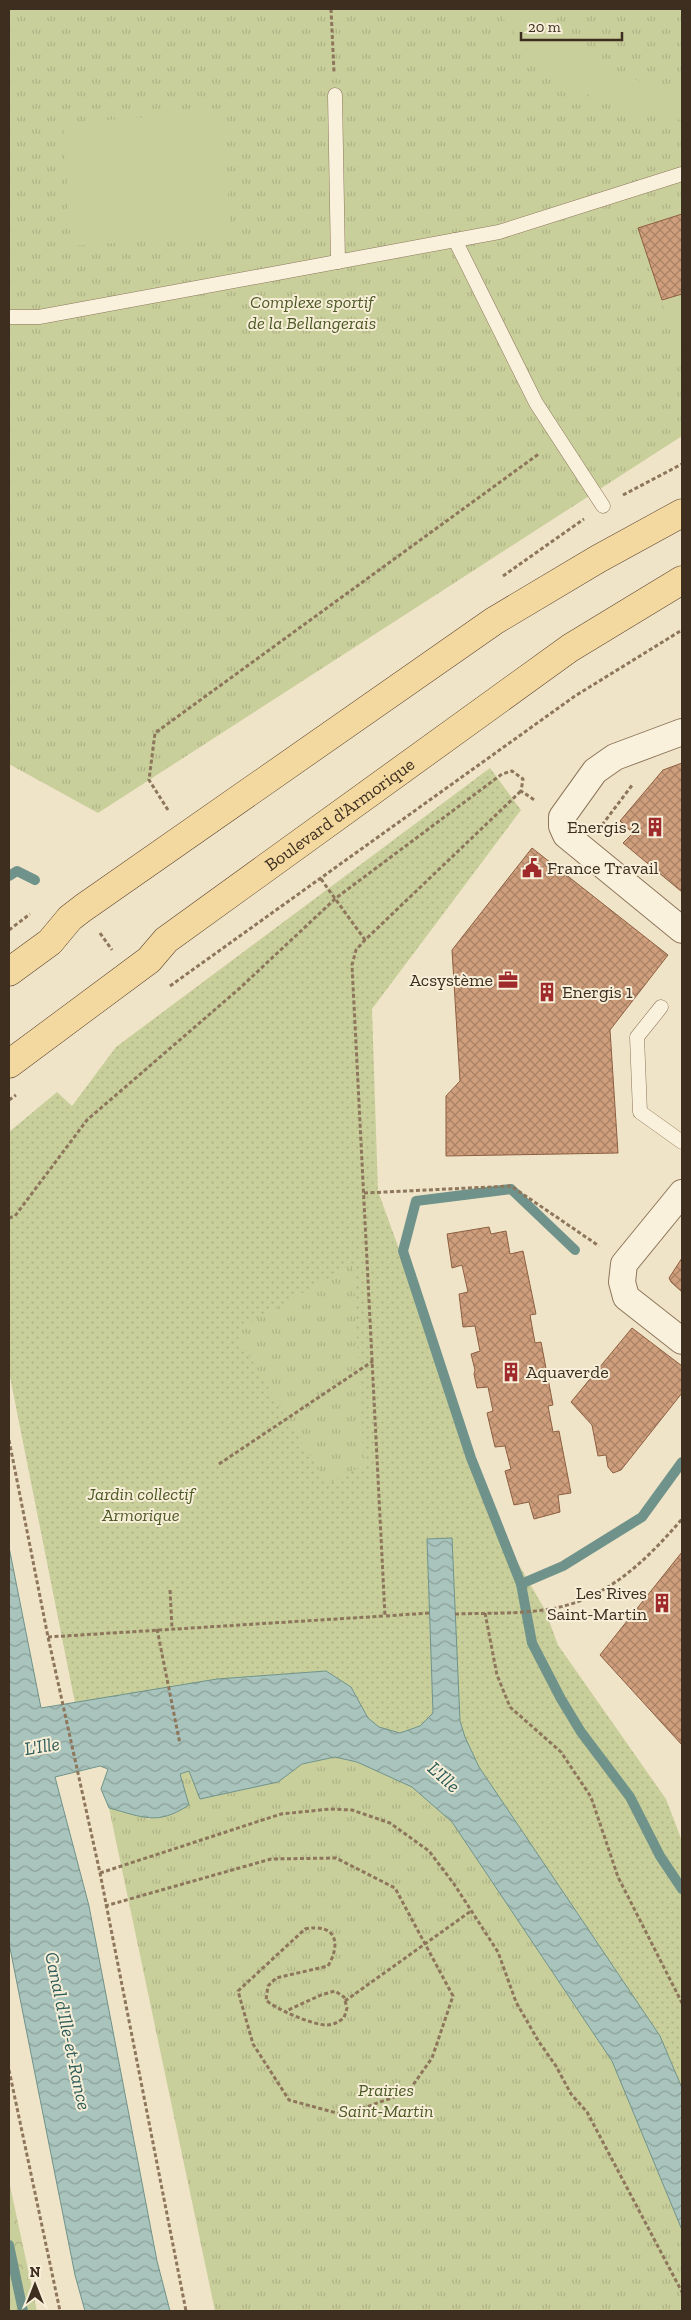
<svg xmlns="http://www.w3.org/2000/svg" width="691" height="2320" font-family="'Zilla Slab',serif">
<style>
.grass{fill:url(#grass-dots)}
.forest{fill:url(#forest-crowns)}
.park{fill:url(#park-tufts)}
.pitch{fill:#c9cf9b}
.water{fill:url(#water-waves);stroke:#6f938a}
.lines{fill:none;stroke-linecap:round;stroke-linejoin:round}
.stream{stroke:#6f938a;stroke-width:10}
.building{fill:url(#building-cross-hatch);stroke:#8d5f41}
.lane-casing{stroke:#8d765c;stroke-width:15}
.street-casing{stroke:#8d765c;stroke-width:28}
.primary-casing{stroke:#5b4430;stroke-width:29}
.path{stroke:#8d765c;stroke-width:3;stroke-dasharray:4 2.5;stroke-linecap:butt}
.lane{stroke:#faf1dc;stroke-width:14}
.street{stroke:#faf1dc;stroke-width:26}
.primary{stroke:#f3d9a0;stroke-width:28}
.labels{text-anchor:middle;dominant-baseline:central;stroke-width:4;stroke-linejoin:round;paint-order:stroke}
.park-label{font-size:18px;font-style:italic;fill:#4d5a26;stroke:#f7eed8}
.street-label{font-size:18px;fill:#3d2e20;stroke:#f7eed8}
.poi-label{font-size:18px;fill:#3d2e20;stroke:#f7eed8;text-anchor:end}
.water-label{font-size:19px;font-style:italic;fill:#2f5d5a;stroke:#f7eed8}
</style>
<defs>
<pattern id="grass-dots" width="8" height="8" patternUnits="userSpaceOnUse" patternTransform="scale(1.25)"><rect width="8" height="8" fill="#c9cf9b"/><path d="M2 2h.1M6 6h.1" fill="none" stroke="#aeb285" stroke-width="1.8" stroke-linecap="round"/></pattern>
<pattern id="forest-crowns" width="20" height="18" patternUnits="userSpaceOnUse" patternTransform="scale(1.25)"><rect width="20" height="18" fill="#c9cf9b"/><path d="M2 6a3 3 0 1 1 6 0M12 15a3 3 0 1 1 6 0" fill="none" stroke="#aeb285"/></pattern>
<pattern id="park-tufts" width="24" height="20" patternUnits="userSpaceOnUse" patternTransform="scale(1.25)"><rect width="24" height="20" fill="#c9cf9b"/><path d="M3 7l-1-3M5 7V3M7 7l1-3M15 17l-1-3M17 17v-4M19 17l1-3" fill="none" stroke="#aeb285"/></pattern>
<pattern id="water-waves" width="16" height="10" patternUnits="userSpaceOnUse" patternTransform="scale(1.25)"><rect width="16" height="10" fill="#a9c4bc"/><path d="M0 5q4-4 8 0t8 0" fill="none" stroke="#8ba098"/></pattern>
<pattern id="building-cross-hatch" width="8" height="8" patternUnits="userSpaceOnUse" patternTransform="scale(1.25)"><rect width="8" height="8" fill="#cf9f7d"/><path d="M0 0l8 8M0 8l8-8" fill="none" stroke="#a98266"/></pattern>
</defs>
<rect width="100%" height="100%" fill="#f0e4c8"/>
<path class="grass" d="M490,768L521,810L372,1009L378,1191L503,1537L545,1610L558,1645L666,1799L682,1841V2088L660,2036L479,1767L465,1737L460,1721L451,1538L427,1540L433,1713L420,1726L400,1733L379,1727L368,1718L351,1687L326,1671L217,1679L75,1703L9,1372V1132L57,1092L72,1106L116,1047Z"/>
<path class="forest" d="M9,2181L37,2311H9Z"/>
<g class="park">
<path d="M9,9H682V436L98,813L9,764Z"/>
<path d="M353,1264L364,1465L327,1484L235,1332Z"/>
<path d="M335,1757L357,1762L412,1787L452,1822L612,2061L682,2230V2311H215L109,1808L150,1819L180,1774L189,1771L200,1799L278,1782L302,1764Z"/>
</g>
<g class="pitch">
<path d="M497,9H532C573,57 618,83 682,87V120C601,112 541,79 497,9Z"/>
<path d="M222,112L231,235L71,246L63,123Z"/>
<path d="M682,213V345L677,347L636,228Z"/>
</g>
<path class="water" d="M452,1538L460,1721L465,1737L479,1767L660,2036L682,2088V2230L612,2061L452,1822L412,1787L357,1762L335,1757L302,1764L278,1782L200,1799L189,1771L180,1774L189,1805C157,1826 143,1817 109,1808L101,1789L108,1769L100,1766L55,1777L89,1906L157,2261L170,2311H85L75,2275L9,1943V1547L41,1708L217,1679L326,1671L351,1687L368,1718L379,1727L400,1733L420,1726L433,1713L427,1539Z"/>
<g class="lines">
<g class="stream">
<path d="M9,876L17,871L35,880"/>
<path d="M575,1250L511,1189L416,1201L403,1251L471,1458L521,1584L563,1566L642,1517L682,1462"/>
<path d="M521,1584L532,1643L561,1699L581,1732L630,1797L660,1856L682,1889"/>
<path d="M9,2245L23,2311"/>
</g>
</g>
<g class="building">
<path d="M682,214V294L662,300L638,228Z"/>
<path d="M682,763V892L623,843L633,833L620,821L663,770Z"/>
<path d="M532,848L668,955L610,1030L618,1153L446,1156V1096L460,1081L452,950Z"/>
<path d="M489,1227L491,1234L506,1231L510,1254L523,1251L536,1314L530,1315L535,1343L541,1342L553,1405L548,1406L553,1432L559,1431L571,1493L558,1495L560,1512L534,1519L529,1502L514,1505L505,1471L511,1469L505,1446L495,1447L487,1413L493,1411L488,1387L477,1388L474,1374L475,1370L471,1354L480,1351L475,1326L463,1327L459,1294L468,1292L462,1265L452,1268L450,1254L447,1234Z"/>
<path d="M682,1258V1292L671,1282L669,1278Z"/>
<path d="M632,1328L682,1366V1393L621,1470L613,1473L608,1467L606,1455L598,1456L592,1425L571,1402Z"/>
<path d="M682,1552V1745L600,1655Z"/>
</g>
<g class="lines">
<defs>
<g id="lane">
<path d="M335,95L338,262"/>
<path d="M455,240L536,403L603,506"/>
<path d="M9,317H39L499,232L682,174"/>
<path d="M661,1007L637,1037L640,1112L682,1142"/>
</g>
<g id="street">
<path d="M682,732L615,757L595,771L562,817V826L566,835L682,930"/>
<path d="M682,1193L624,1264L622,1282L626,1297L682,1341"/>
</g>
<g id="primary">
<path d="M9,972L50,942L70,918L83,908L494,621L598,559L682,513"/>
<path id="s1" d="M9,1064L149,960L166,940L570,648L682,580"/>
</g>
</defs>
<use href="#lane" class="lane-casing"/>
<use href="#street" class="street-casing"/>
<use href="#primary" class="primary-casing"/>
<g class="path">
<path d="M331,9L334,72"/>
<path d="M623,495L682,464"/>
<path d="M503,576L584,519"/>
<path d="M168,810L149,780L155,733L540,453"/>
<path d="M602,825L633,784"/>
<path d="M321,879L365,940"/>
<path d="M9,930L30,914"/>
<path d="M100,933L112,950"/>
<path d="M170,986L575,696L682,630"/>
<path d="M9,1100L16,1095"/>
<path d="M364,1193L511,1186L599,1246"/>
<path d="M9,1218L15,1216L87,1120L240,988L336,898L502,774L512,771L523,779L521,791L536,801"/>
<path d="M9,1440L48,1637L100,1873L186,2311"/>
<path d="M219,1464L373,1361"/>
<path d="M170,1590L172,1628"/>
<path d="M429,1613L385,1616L352,965L356,950L365,940L521,791"/>
<path d="M485,1613L497,1675L510,1707L561,1752L591,1797L618,1877L682,2003"/>
<path d="M455,1614C485,1613 515,1614 544,1610C604,1602 644,1563 682,1519"/>
<path d="M157,1629L180,1744"/>
<path d="M48,1637L384,1616"/>
<path d="M100,1873L281,1814L330,1809L352,1810L390,1823L429,1851L454,1884L498,1952L516,2002L539,2042L556,2066L571,2094L587,2112L682,2292"/>
<path d="M105,1906L271,1859L336,1858L395,1888L453,1996L432,2058L408,2092L344,2115L289,2100L253,2044L238,1991L305,1929C335,1923 342,1942 328,1966L276,1978L268,1986L266,2000C275,2009 313,2025 326,2025C334,2025 338,2022 344,2018L347,2008L344,1997L335,1991L321,1995L286,2011"/>
<path d="M345,2001L471,1911"/>
<path d="M9,2070L60,2311"/>
</g>
<use href="#lane" class="lane"/>
<use href="#street" class="street"/>
<use href="#primary" class="primary"/>
</g>
<defs>
<symbol id="building-bare" viewBox="-9 -9 18 18"><path d="M-4-6H4V6H1V3H-1V6H-4ZM-2.5-4.3h1.7v1.8h-1.7ZM.8-4.3h1.7v1.8H.8ZM-2.5-1h1.7V.8h-1.7ZM.8-1h1.7V.8H.8Z" fill="#9e2a2b" stroke="#f7eed8" stroke-width="2.5" paint-order="stroke"/></symbol>
<symbol id="civic-bare" viewBox="-9 -9 18 18"><path d="M-.6-6.5H3V-4.5H.6V-3L4-1V1h2V6H-6V1h2V-1L-.6-3ZM-1.2 2.5V6h2.4V2.5Z" fill="#9e2a2b" stroke="#f7eed8" stroke-width="2.5" paint-order="stroke"/></symbol>
<symbol id="office-bare" viewBox="-9 -9 18 18"><path d="M-6-3h4V-5.5h4V-3h4V5H-6ZM-1-4.5V-3h2v-1.5ZM-6 0V1H6V0Z" fill="#9e2a2b" stroke="#f7eed8" stroke-width="2.5" paint-order="stroke"/></symbol>
</defs>
<g fill-rule="evenodd">
<use href="#building-bare" x="641" y="813" width="28" height="28"/>
<use href="#civic-bare" x="518" y="854" width="28" height="28"/>
<use href="#office-bare" x="494" y="966" width="28" height="28"/>
<use href="#building-bare" x="533" y="978" width="28" height="28"/>
<use href="#building-bare" x="497" y="1358" width="28" height="28"/>
<use href="#building-bare" x="648" y="1589" width="28" height="28"/>
</g>
<g class="labels">
<g class="park-label">
<text x="312" y="302">Complexe sportif<tspan x="312" dy="21">de la Bellangerais</tspan></text>
<text x="141" y="1494">Jardin collectif<tspan x="141" dy="21">Armorique</tspan></text>
<text x="386" y="2090">Prairies<tspan x="386" dy="21">Saint-Martin</tspan></text>
</g>
<g class="street-label">
<text stroke="none"><textPath href="#s1" startOffset="415">Boulevard d'Armorique</textPath></text>
</g>
<g class="poi-label">
<text x="640" y="827">Energis 2</text>
<text x="547" y="868" text-anchor="start">France Travail</text>
<text x="493" y="980">Acsystème</text>
<text x="562" y="992" text-anchor="start">Energis 1</text>
<text x="526" y="1372" text-anchor="start">Aquaverde</text>
<text x="647" y="1593">Les Rives<tspan x="647" dy="21">Saint-Martin</tspan></text>
</g>
<g class="water-label">
<text transform="translate(42 1746) rotate(-9)">L'Ille</text>
<text transform="translate(444 1777) rotate(42)">L'Ille</text>
<text transform="translate(68 2031) rotate(78)">Canal d'Ille-et-Rance</text>
</g>
</g>
<rect width="691" height="2320" fill="none" stroke="#3d2e20" stroke-width="20"/>
<g transform="translate(35 2285)" stroke="#f7eed8" stroke-width="4" paint-order="stroke">
<path d="M0-4L9 19L0 12L-9 19Z" fill="#3d2e20"/>
<text y="-8" font-size="14" font-weight="bold" text-anchor="middle" fill="#3d2e20">N</text>
</g>
<path d="M521 32v8h101v-8" fill="none" stroke="#3d2e20" stroke-width="2.5"/>
<text x="528" y="32" font-size="15" fill="#3d2e20" stroke="#f7eed8" stroke-width="4" paint-order="stroke">20 m</text>
</svg>
